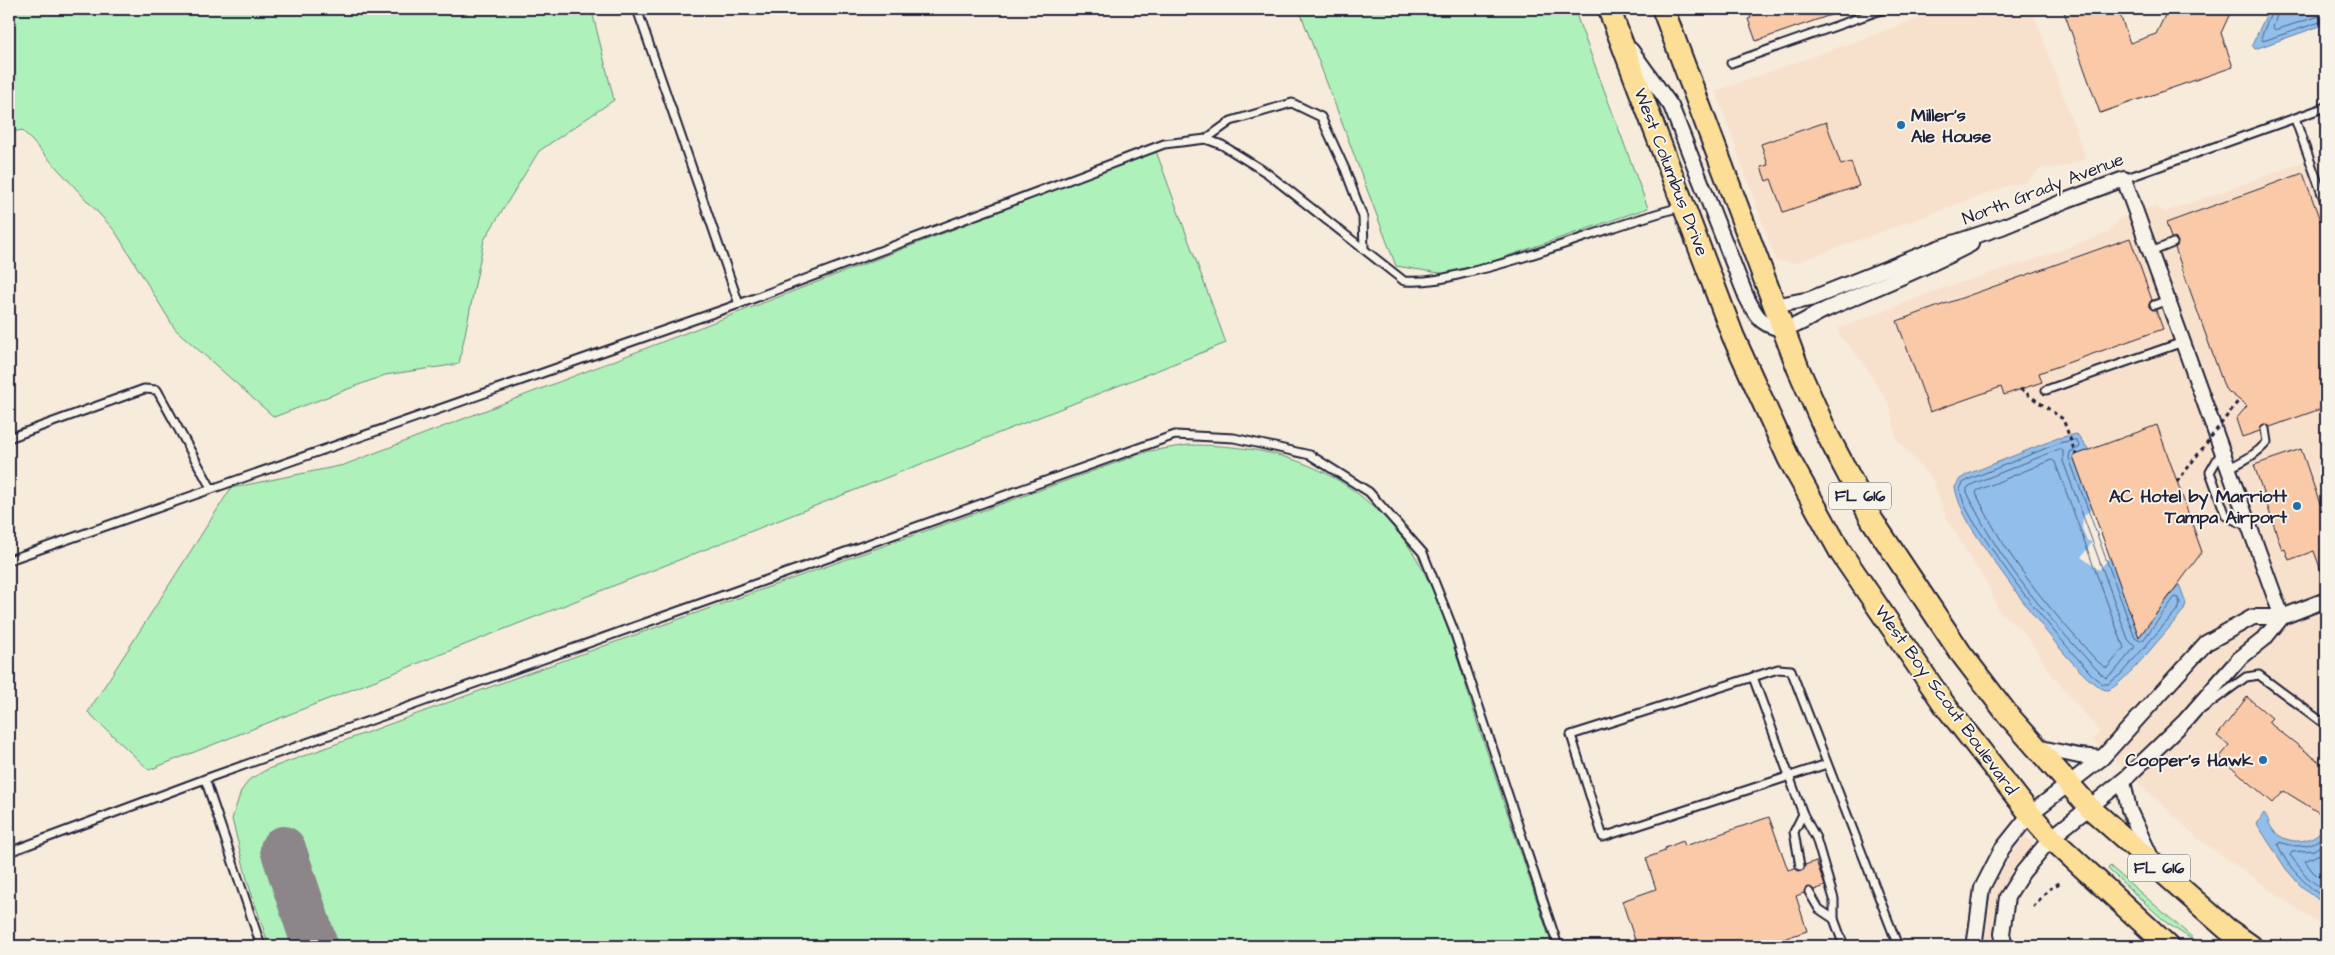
<svg xmlns="http://www.w3.org/2000/svg" width="2335" height="955" font-family="'Architects Daughter',sans-serif">
<style>
.built{fill:#f8e1cc}
.green{fill:#aef1ba;stroke:#688a7a}
.water{fill:#91beea;stroke:#6580a4}
.pier{fill:#f7ebdb}
.lines{fill:none;stroke-linecap:round;stroke-linejoin:round}
.shore{stroke:#4e6081;stroke-width:1}
.taxiway{stroke:#8c868b;stroke-width:46}
.building{fill:#f9c9a8;stroke:#22223b}
.service-casing{stroke:#22223b;stroke-width:11}
.minor-casing{stroke:#22223b;stroke-width:18}
.primary-casing{stroke:#22223b;stroke-width:25}
.path{stroke:#22223b;stroke-width:3;stroke-dasharray:4 4;stroke-linecap:butt}
.service{stroke:#f7f3e8;stroke-width:7}
.minor{stroke:#f7f3e8;stroke-width:14}
.primary{stroke:#fdde96;stroke-width:21}
.path-bridge{stroke:#22223b;stroke-width:3;stroke-dasharray:4 4;stroke-linecap:butt}
.poi-dot{fill:#1f6fb2;stroke:#f7f3e8;stroke-width:2}
.labels{text-anchor:middle;dominant-baseline:central;stroke-width:4;stroke-linejoin:round;paint-order:stroke}
.shield{fill:#f7f3e8;stroke:#62616f;stroke-width:1}
.shield-label{font-size:16px;font-weight:bold;fill:#22223b}
.poi-label{font-size:18px;font-weight:bold;fill:#22223b;stroke:#f7f3e8;text-anchor:end}
.street-label{font-size:18px;fill:#22223b;stroke:#f7f3e8}
</style>
<rect width="100%" height="100%" fill="#f7ebdb"/>
<filter id="ink" filterUnits="userSpaceOnUse"><feTurbulence type="fractalNoise" baseFrequency=".02" numOctaves="2"/><feDisplacementMap in="SourceGraphic" scale="10" xChannelSelector="R" yChannelSelector="G"/><feConvolveMatrix kernelMatrix="1 2 1 2 8 2 1 2 1" color-interpolation-filters="sRGB"/></filter>
<g filter="url(#ink)">
<g class="built">
<path d="M1946,9H2032L2086,159L2063,167L2042,168L2025,183L2011,185L1795,263L1776,261L1716,91Z"/>
<path d="M2326,154V929L2201,841L2092,740L2100,732L2050,673L2034,646L2020,629L1998,610L1990,588L1966,552L1946,517L1933,480L1897,440L1889,404L1861,360L1838,334L1839,328L1946,287L2033,260L2107,233L2120,219L2154,206L2165,212Z"/>
<path d="M2025,836L2034,844L2014,868L1999,893L1992,937L1995,946H1987L1985,939L1991,890L2011,854Z"/>
</g>
<g class="green">
<path d="M9,9H589L592,11L614,100L539,151L484,240L459,364L385,375L274,417L175,329L115,231L22,130L9,133Z"/>
<path d="M1299,9H1574L1648,208L1452,275L1396,266Z"/>
<path d="M1156,151L1226,343L149,770L88,712L231,488L344,465Z"/>
<path d="M1189,445C1267,445 1332,462 1387,520C1401,535 1415,553 1424,572C1449,621 1462,676 1479,728C1503,801 1528,873 1552,946H332L297,840L267,850L298,946H269L248,883L232,819L241,791L250,779L268,769L509,680L1149,451Z"/>
<path d="M2110,866L2202,946L2168,924L2108,869Z"/>
</g>
<g class="water">
<path d="M2269,9H2326V24L2255,49L2252,45Z"/>
<path d="M2077,434L2089,450L2073,456L2139,637L2179,584L2186,603L2184,610C2172,624 2122,687 2108,690C2084,693 1985,550 1970,525C1964,514 1957,500 1955,487L1960,479L1968,474L2058,438Z"/>
<path d="M2264,813C2268,817 2268,822 2271,827C2284,847 2314,845 2325,825L2326,826V906L2300,885L2286,869L2257,824Z"/>
</g>
<path class="pier" d="M2092,508L2110,557L2099,570L2081,557L2092,543L2087,540L2082,528L2083,517Z"/>
<g class="lines">
<g class="shore">
<path d="M2273,9L2261,37L2263,41L2326,20"/>
<path d="M2279,9L2273,27L2275,30L2326,14"/>
<path d="M2076,440L2080,447L2070,452L2069,458L2135,638L2140,641L2144,639L2175,597L2178,598L2180,603L2179,608L2120,675L2108,684H2103L2095,678C2056,635 2020,592 1988,543C1977,527 1963,508 1960,489L1963,483L1970,479L2059,443Z"/>
<path d="M2060,449L2063,451V461L2128,639L2135,647L2116,670L2106,678L2100,673C2049,619 1997,560 1967,492V488L1973,484Z"/>
<path d="M2052,460L2055,462L2124,648L2107,668C2098,664 2089,652 2082,644C2041,600 2001,548 1976,493L1977,491Z"/>
<path d="M2326,832C2317,847 2295,849 2280,842L2278,845C2288,869 2306,884 2326,900"/>
<path d="M2326,842L2314,850L2292,852L2290,855L2307,877L2326,892"/>
<path d="M2326,851L2305,861L2313,872L2326,882"/>
</g>
<path class="taxiway" d="M283,849L315,946"/>
</g>
<g class="building">
<path d="M1748,9H1841L1842,11L1756,41L1748,19L1751,18Z"/>
<path d="M2063,9H2118L2130,43L2156,34L2168,9H2232L2221,33L2233,67L2100,113Z"/>
<path d="M1826,122L1841,165L1851,162L1859,186L1783,212L1771,179L1766,181L1761,167L1768,165L1761,144Z"/>
<path d="M2303,173L2326,237V407L2270,427L2264,424L2260,431L2242,437L2236,419L2247,406L2225,389L2175,248L2178,241L2176,239L2171,238L2166,223Z"/>
<path d="M2130,238L2152,300L2149,304V307L2156,310L2163,329L2039,373L2042,382L2004,395L2001,387L1930,412L1897,321Z"/>
<path d="M2157,425L2202,552L2139,637L2073,456Z"/>
<path d="M2301,449L2320,504L2326,502V579H2324L2314,551L2289,560L2285,549L2282,550L2254,465Z"/>
<path d="M2247,697L2272,718L2268,722L2326,767V817L2284,791L2273,803L2220,757L2229,746L2217,736Z"/>
<path d="M1769,817L1788,870L1795,868L1801,871L1805,865L1816,861L1825,886L1814,890L1807,887L1804,893L1796,896L1807,931L1762,946H1674L1672,940L1655,946H1637L1622,901L1656,889L1646,858L1665,851V848L1683,841L1685,846Z"/>
</g>
<g class="lines">
<defs>
<g id="service">
<path d="M637,9L739,304"/>
<path d="M1731,63L1884,9"/>
<path d="M2295,119L2326,205"/>
<path d="M1206,139L1231,121L1292,103L1321,117L1345,169L1363,217L1364,249"/>
<path d="M2124,179L2326,107"/>
<path d="M2151,252L2173,243"/>
<path d="M2154,305L2168,300"/>
<path d="M2046,390L2183,342"/>
<path d="M9,438L144,389L157,390L211,488"/>
<path d="M2222,451L2210,472L2226,516L2249,527"/>
<path d="M2229,468C2243,461 2256,455 2267,442L2265,429"/>
<path d="M9,560L739,304L1164,144L1206,139L1222,145L1267,173L1404,281C1435,283 1456,275 1486,268C1552,251 1615,224 1681,207"/>
<path d="M1753,677L1803,814L1816,838L1834,899V919"/>
<path d="M2202,709L2246,677L2259,675L2326,725"/>
<path d="M1827,764L1603,837L1571,735L1778,669L1791,670L1898,946"/>
<path d="M205,779L261,946"/>
<path d="M9,852L205,779L1175,435L1234,438L1310,455L1369,492L1423,553L1454,631L1558,946"/>
<path d="M1800,866L1794,832L1803,814"/>
<path d="M1809,892L1819,909L1834,919L1844,946"/>
</g>
<g id="minor">
<path d="M1631,50L1671,106L1746,296C1754,312 1760,326 1780,328C1795,330 1812,315 1825,310C1874,288 1924,269 1971,244"/>
<path d="M1774,306L1810,299L1938,248L2002,227L2067,200L2124,179L2282,617"/>
<path d="M2036,747L2079,756L2102,758"/>
<path d="M2123,781L2129,810L2150,855"/>
<path d="M1976,946L1975,940L1982,888L2002,849L2030,814L2102,758L2206,643L2253,617H2282L2326,600"/>
<path d="M2005,946L2002,934L2007,897L2023,872L2051,838L2126,778L2185,721L2239,659L2264,639L2282,617"/>
</g>
<g id="primary">
<path d="M1609,9L1733,336L1789,459L1841,553L1944,704L2030,814L2051,838L2168,946"/>
<path d="M1663,9L1798,368L1827,434L1872,520L1960,652L2008,715L2090,808L2227,929L2251,946"/>
</g>
</defs>
<use href="#service" class="service-casing"/>
<use href="#minor" class="minor-casing"/>
<use href="#primary" class="primary-casing"/>
<g class="path">
<path d="M2020,389L2063,419L2076,455"/>
<path d="M2033,907L2048,890L2061,882"/>
</g>
<use href="#service" class="service"/>
<use href="#minor" class="minor"/>
<use href="#primary" class="primary"/>
<path class="path-bridge" d="M2177,482L2239,400"/>
</g>
</g>
<g class="poi-dot">
<circle cx="1901" cy="125" r="5"/>
<circle cx="2297" cy="506" r="5"/>
<circle cx="2263" cy="760" r="5"/>
</g>
<g class="labels">
<g class="shield">
<rect x="1829" y="482.5" width="62" height="27" rx="4"/>
<rect x="2128" y="854.5" width="62" height="27" rx="4"/>
</g>
<g class="shield-label">
<text x="1860" y="496">FL 616</text>
<text x="2159" y="868">FL 616</text>
</g>
<g class="poi-label">
<text x="1911" y="115" text-anchor="start">Miller's<tspan x="1911" dy="21">Ale House</tspan></text>
<text x="2287" y="496">AC Hotel by Marriott<tspan x="2287" dy="21">Tampa Airport</tspan></text>
<text x="2253" y="760">Cooper's Hawk</text>
</g>
<g class="street-label">
<text transform="translate(1671 172) rotate(69)">West Columbus Drive</text>
<text transform="translate(2043 189) rotate(-21)">North Grady Avenue</text>
<text transform="translate(1946 700) rotate(54)">West Boy Scout Boulevard</text>
</g>
</g>
<rect width="2335" height="955" fill="none" stroke="#f7f3e8" stroke-width="30"/>
<rect x="15" y="15" width="2305" height="925" fill="none" stroke="#22223b" stroke-width="2" filter="url(#ink)"/>
</svg>
